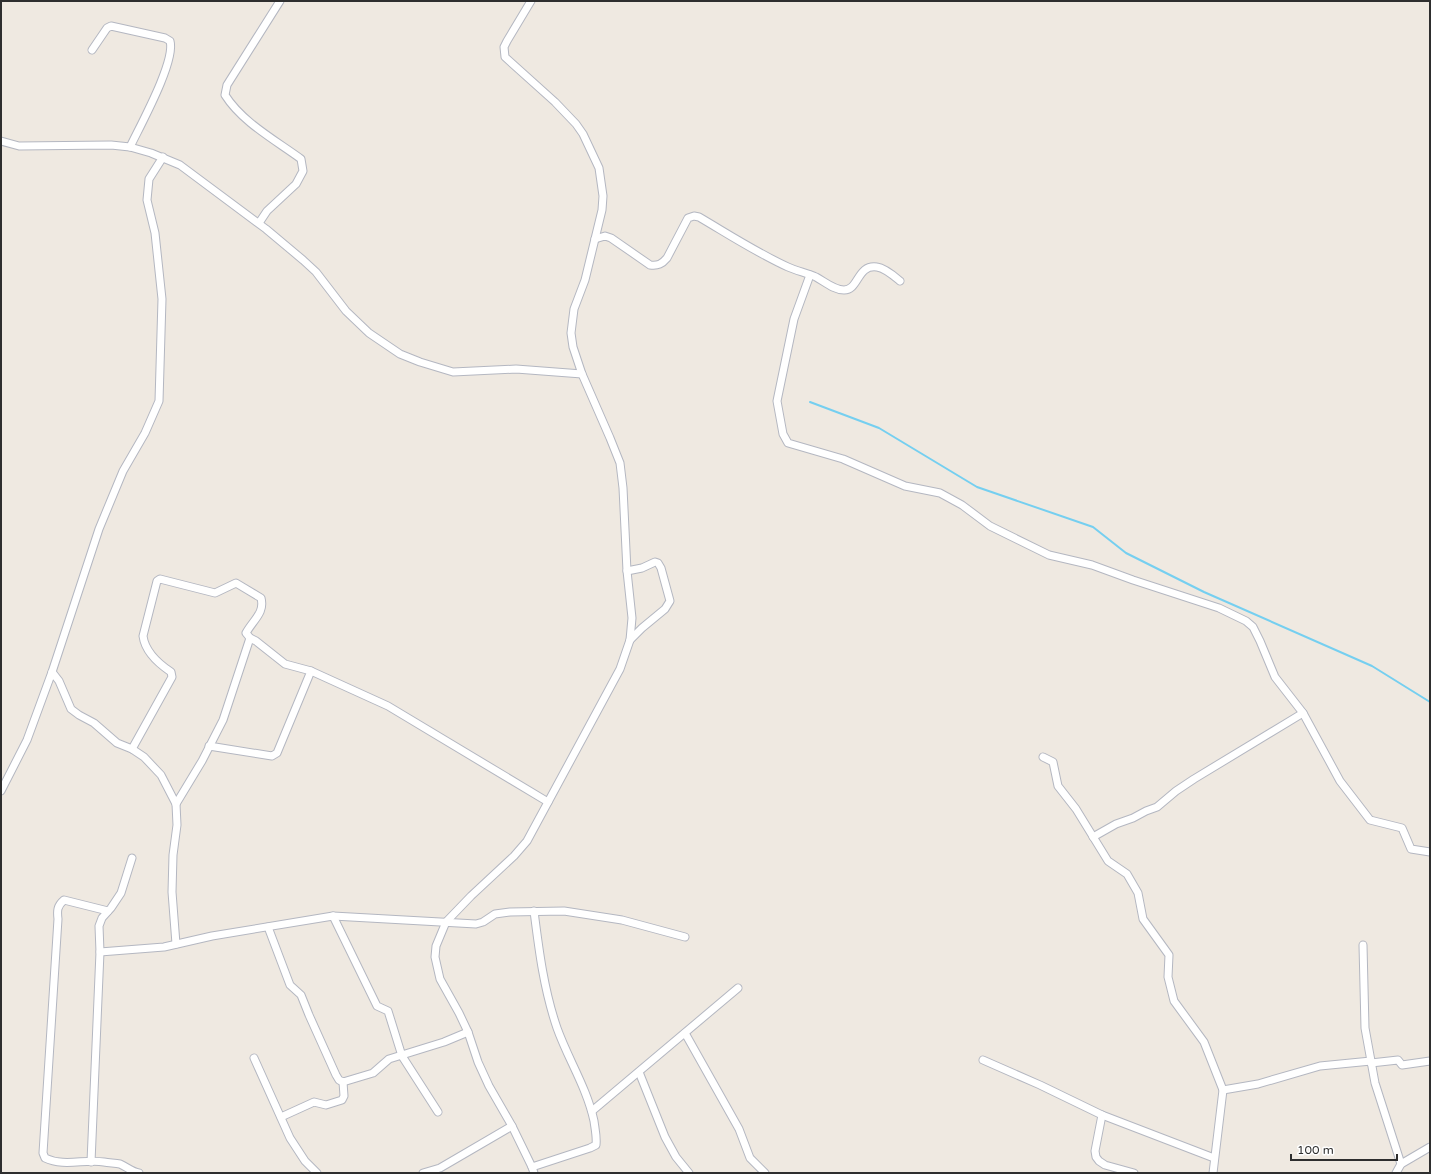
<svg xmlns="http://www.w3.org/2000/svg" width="1431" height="1174" font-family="'Varela Round',sans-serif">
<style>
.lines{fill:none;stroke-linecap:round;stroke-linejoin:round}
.stream{stroke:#75cff0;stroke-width:2}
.minor-casing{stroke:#b4b7c1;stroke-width:9}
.minor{stroke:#fff;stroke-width:7}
</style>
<rect width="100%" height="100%" fill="#efe9e1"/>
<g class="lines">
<path class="stream" d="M810,402L879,428L977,487L1093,527L1126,553L1204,592L1372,666L1430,702"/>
<defs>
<g id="minor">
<path d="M531,1L507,41L504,47L505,57L555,102L576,124L583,134L599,168L603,196L602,210L585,280L574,309L571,333L573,347L582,374L610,438L620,463L623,488L627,571L632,618L630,640L620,669L527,841L514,856L471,896L446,922L436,946L435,957L440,979L459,1013L468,1032L478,1062L489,1086L512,1126L532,1167L534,1173"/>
<path d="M92,50L107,28L111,26L165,38L170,41C176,61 140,126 130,147"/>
<path d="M1,141L19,146L111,145L130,147L151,153L180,165L266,229L303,260L316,272L346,311L369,333L400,354L420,362L453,372L516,369L582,374"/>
<path d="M259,223L267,211L296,184L303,171L301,159C275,140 242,122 225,95L227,85L280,1"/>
<path d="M595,239L605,236L611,238L650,265C658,266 662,264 667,258L688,218L694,216L699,217C728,234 757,253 788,267C797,271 807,273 816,277C825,282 834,290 844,290C859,290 857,264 877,267C885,268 894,276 900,281"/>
<path d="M810,275L794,319L777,401L783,434L788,443L843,459L905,486L940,493L962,505L990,526L1049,555L1092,565L1133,580L1219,608L1246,621L1253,627L1260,641L1275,677L1303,713L1340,781L1370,820L1402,828L1411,849L1430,852"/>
<path d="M627,571L642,568L655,562L658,563L661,568L670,601L665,609L642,628L630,640"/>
<path d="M52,672L59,681L71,709L79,715L94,723L117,743L132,749L144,757L161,775L176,804L177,825L173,855L172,892L176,944"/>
<path d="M209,746L272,756L277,753L311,671"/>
<path d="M132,749L172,677L171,672C159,664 145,651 143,636L157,581L160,579L215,593L236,583L261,598C265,613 253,620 246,633L250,638L256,641L285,664L311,671L388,706L548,802"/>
<path d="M1043,757L1053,762L1058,786L1076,809L1108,861L1127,874L1138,893L1143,919L1169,955L1168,977L1174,1001L1204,1042L1223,1090L1213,1173"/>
<path d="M1,791L27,740L52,672L99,529L123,471L145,433L159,401L162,299L155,233L147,200L149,179L163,157"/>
<path d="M176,804L202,761L223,720L250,638"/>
<path d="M1093,837L1116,824L1133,818L1146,811L1157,807L1176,791L1194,779L1303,713"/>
<path d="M108,911L64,900C57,906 57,911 58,919L43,1153L45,1158C64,1167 84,1159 104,1162C109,1163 115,1163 120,1164C127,1167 132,1172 139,1173"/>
<path d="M333,916L377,1006L388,1011L402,1056L438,1112"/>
<path d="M268,927L290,985L301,995L309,1015L336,1075L339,1080L343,1082L373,1073L389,1059L444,1042L468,1032"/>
<path d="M1363,945L1365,1028L1375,1083L1401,1164"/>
<path d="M100,952L164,947L212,936L333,916L476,924L483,922L495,914L510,912L564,911L622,920L685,937"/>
<path d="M685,1033L739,1129L750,1158L765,1173"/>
<path d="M254,1058L290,1138L305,1161L317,1173"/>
<path d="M983,1060L1040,1085L1102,1115L1214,1158"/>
<path d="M1371,1063L1398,1060L1402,1065L1430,1061"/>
<path d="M639,1072L665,1137L676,1157L689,1173"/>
<path d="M1223,1090L1258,1084L1320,1066L1371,1061"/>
<path d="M592,1111L738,988"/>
<path d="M1102,1115L1095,1151L1096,1157L1099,1161L1105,1165L1134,1173"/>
<path d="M281,1117L314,1102L326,1105L342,1100L344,1096L343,1082"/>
<path d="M91,1162L100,952L99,926L102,918L111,908L121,893L132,858"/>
<path d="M532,1167L590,1148L596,1145C597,1137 595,1129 594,1121C587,1088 568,1059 557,1028C544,990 539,951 534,911"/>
<path d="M423,1173L440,1168L512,1126"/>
<path d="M1396,1173L1401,1164L1430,1147"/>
</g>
</defs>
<use href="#minor" class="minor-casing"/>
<use href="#minor" class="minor"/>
</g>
<rect width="1431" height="1174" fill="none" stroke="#2e2e2e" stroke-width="4"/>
<path d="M1291 1154v6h106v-6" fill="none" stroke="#2e2e2e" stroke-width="2"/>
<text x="1297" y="1154" font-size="12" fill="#2e2e2e" stroke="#ffffff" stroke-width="3" paint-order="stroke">100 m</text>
</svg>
